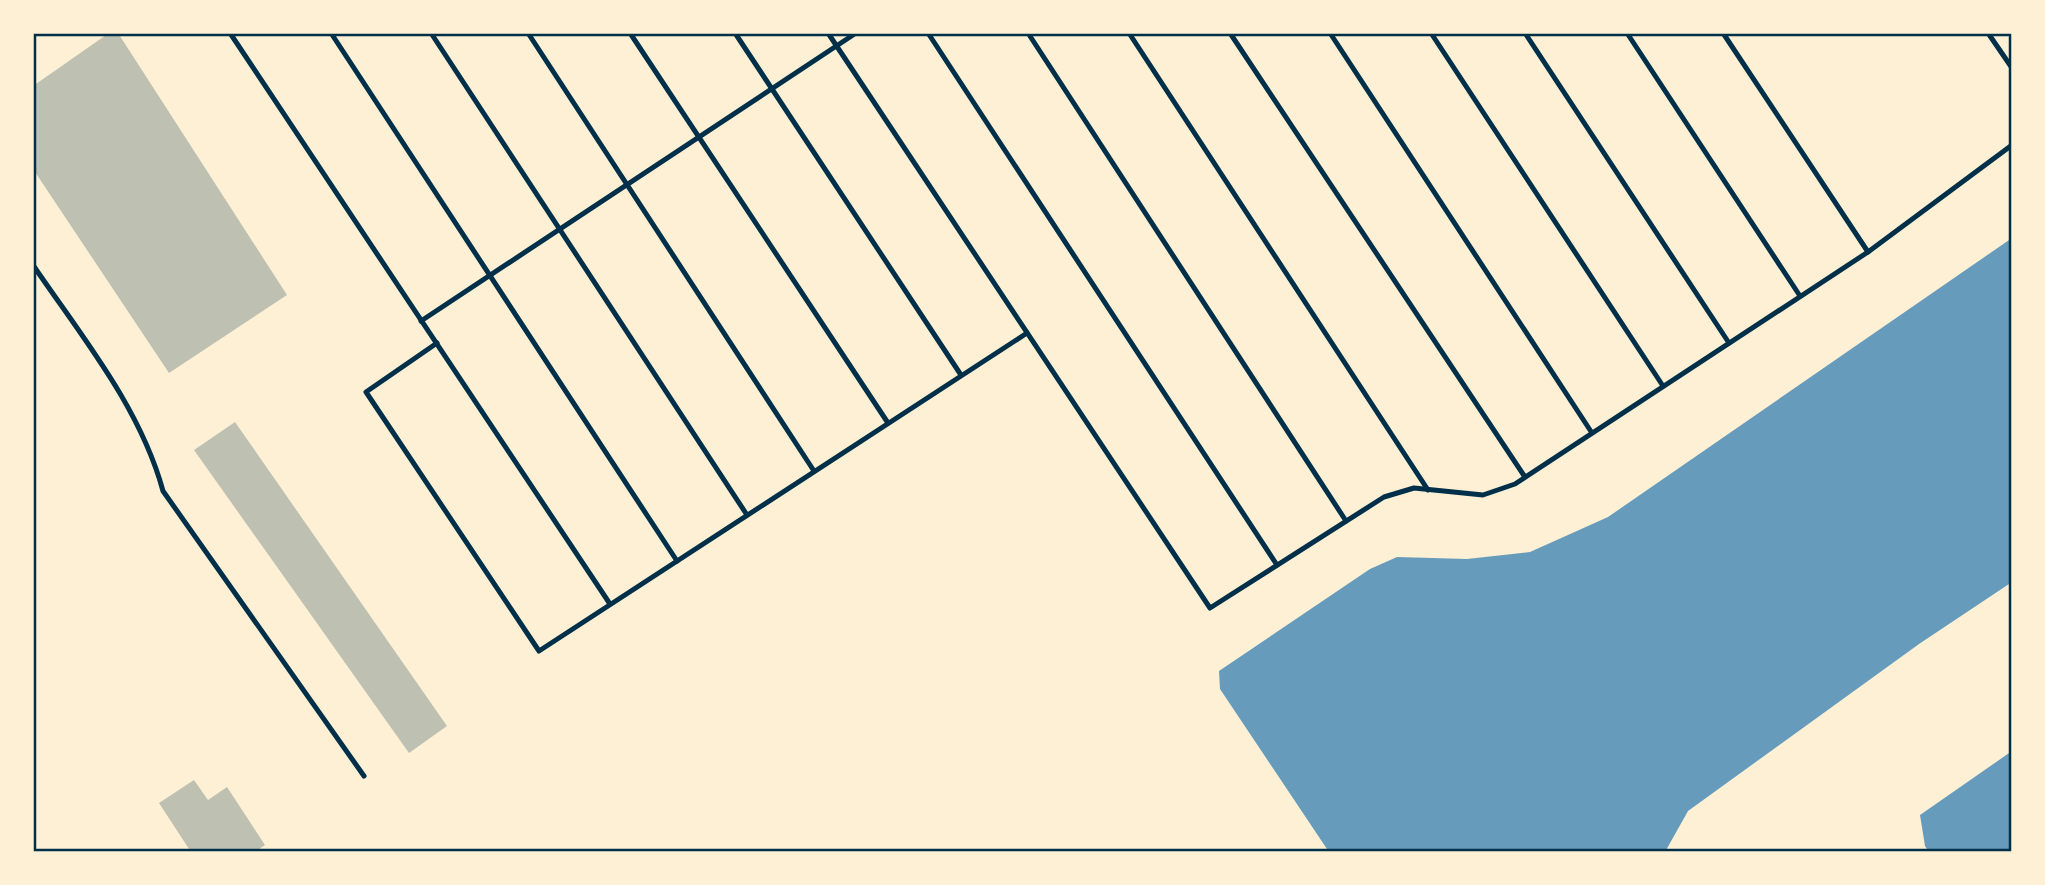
<svg xmlns="http://www.w3.org/2000/svg" width="2045" height="885" font-family="'Alegreya Sans',sans-serif">
<style>
.water{fill:#669bbc}
.building{fill:#bec0b2}
.lines{fill:none;stroke-linecap:round;stroke-linejoin:round}
.service{stroke:#003049;stroke-width:5}
.neatline{fill:none;stroke:#003049;stroke-width:2.5}
</style>
<rect width="100%" height="100%" fill="#fdf0d5"/>
<g class="water">
<path d="M2012,238V582L1919,644L1688,811L1665,852H1329L1220,689L1219,671L1370,569L1397,557L1467,559L1530,552L1608,517Z"/>
<path d="M2012,751V852H1929L1925,846L1920,815Z"/>
</g>
<g class="building">
<path d="M109,33H118L287,295L169,373L33,169V86Z"/>
<path d="M235,422L447,726L409,753L194,450Z"/>
<path d="M194,780L208,800L227,787L265,845L255,852H191L159,803Z"/>
</g>
<g class="lines">
<g class="service">
<path d="M230,33L610,604"/>
<path d="M331,33L677,561"/>
<path d="M431,33L747,515"/>
<path d="M528,33L814,471"/>
<path d="M630,33L888,423"/>
<path d="M735,33L961,375"/>
<path d="M828,33L1210,608L1384,497L1414,488L1483,495L1515,484L1868,252L2012,145"/>
<path d="M928,33L1277,565"/>
<path d="M1028,33L1346,521"/>
<path d="M1129,33L1428,490"/>
<path d="M1230,33L1525,477"/>
<path d="M1330,33L1592,433"/>
<path d="M1431,33L1663,386"/>
<path d="M1525,33L1729,343"/>
<path d="M1627,33L1800,296"/>
<path d="M1723,33L1868,252"/>
<path d="M1988,33L2012,68"/>
<path d="M33,265C82,337 140,407 163,491L364,776"/>
<path d="M421,321L856,33"/>
<path d="M437,343L366,392L539,651L1027,333"/>
</g>
</g>
<rect width="2045" height="885" fill="none" stroke="#fdf0d5" stroke-width="70"/>
<rect x="35" y="35" width="1975" height="815" class="neatline"/>
</svg>
